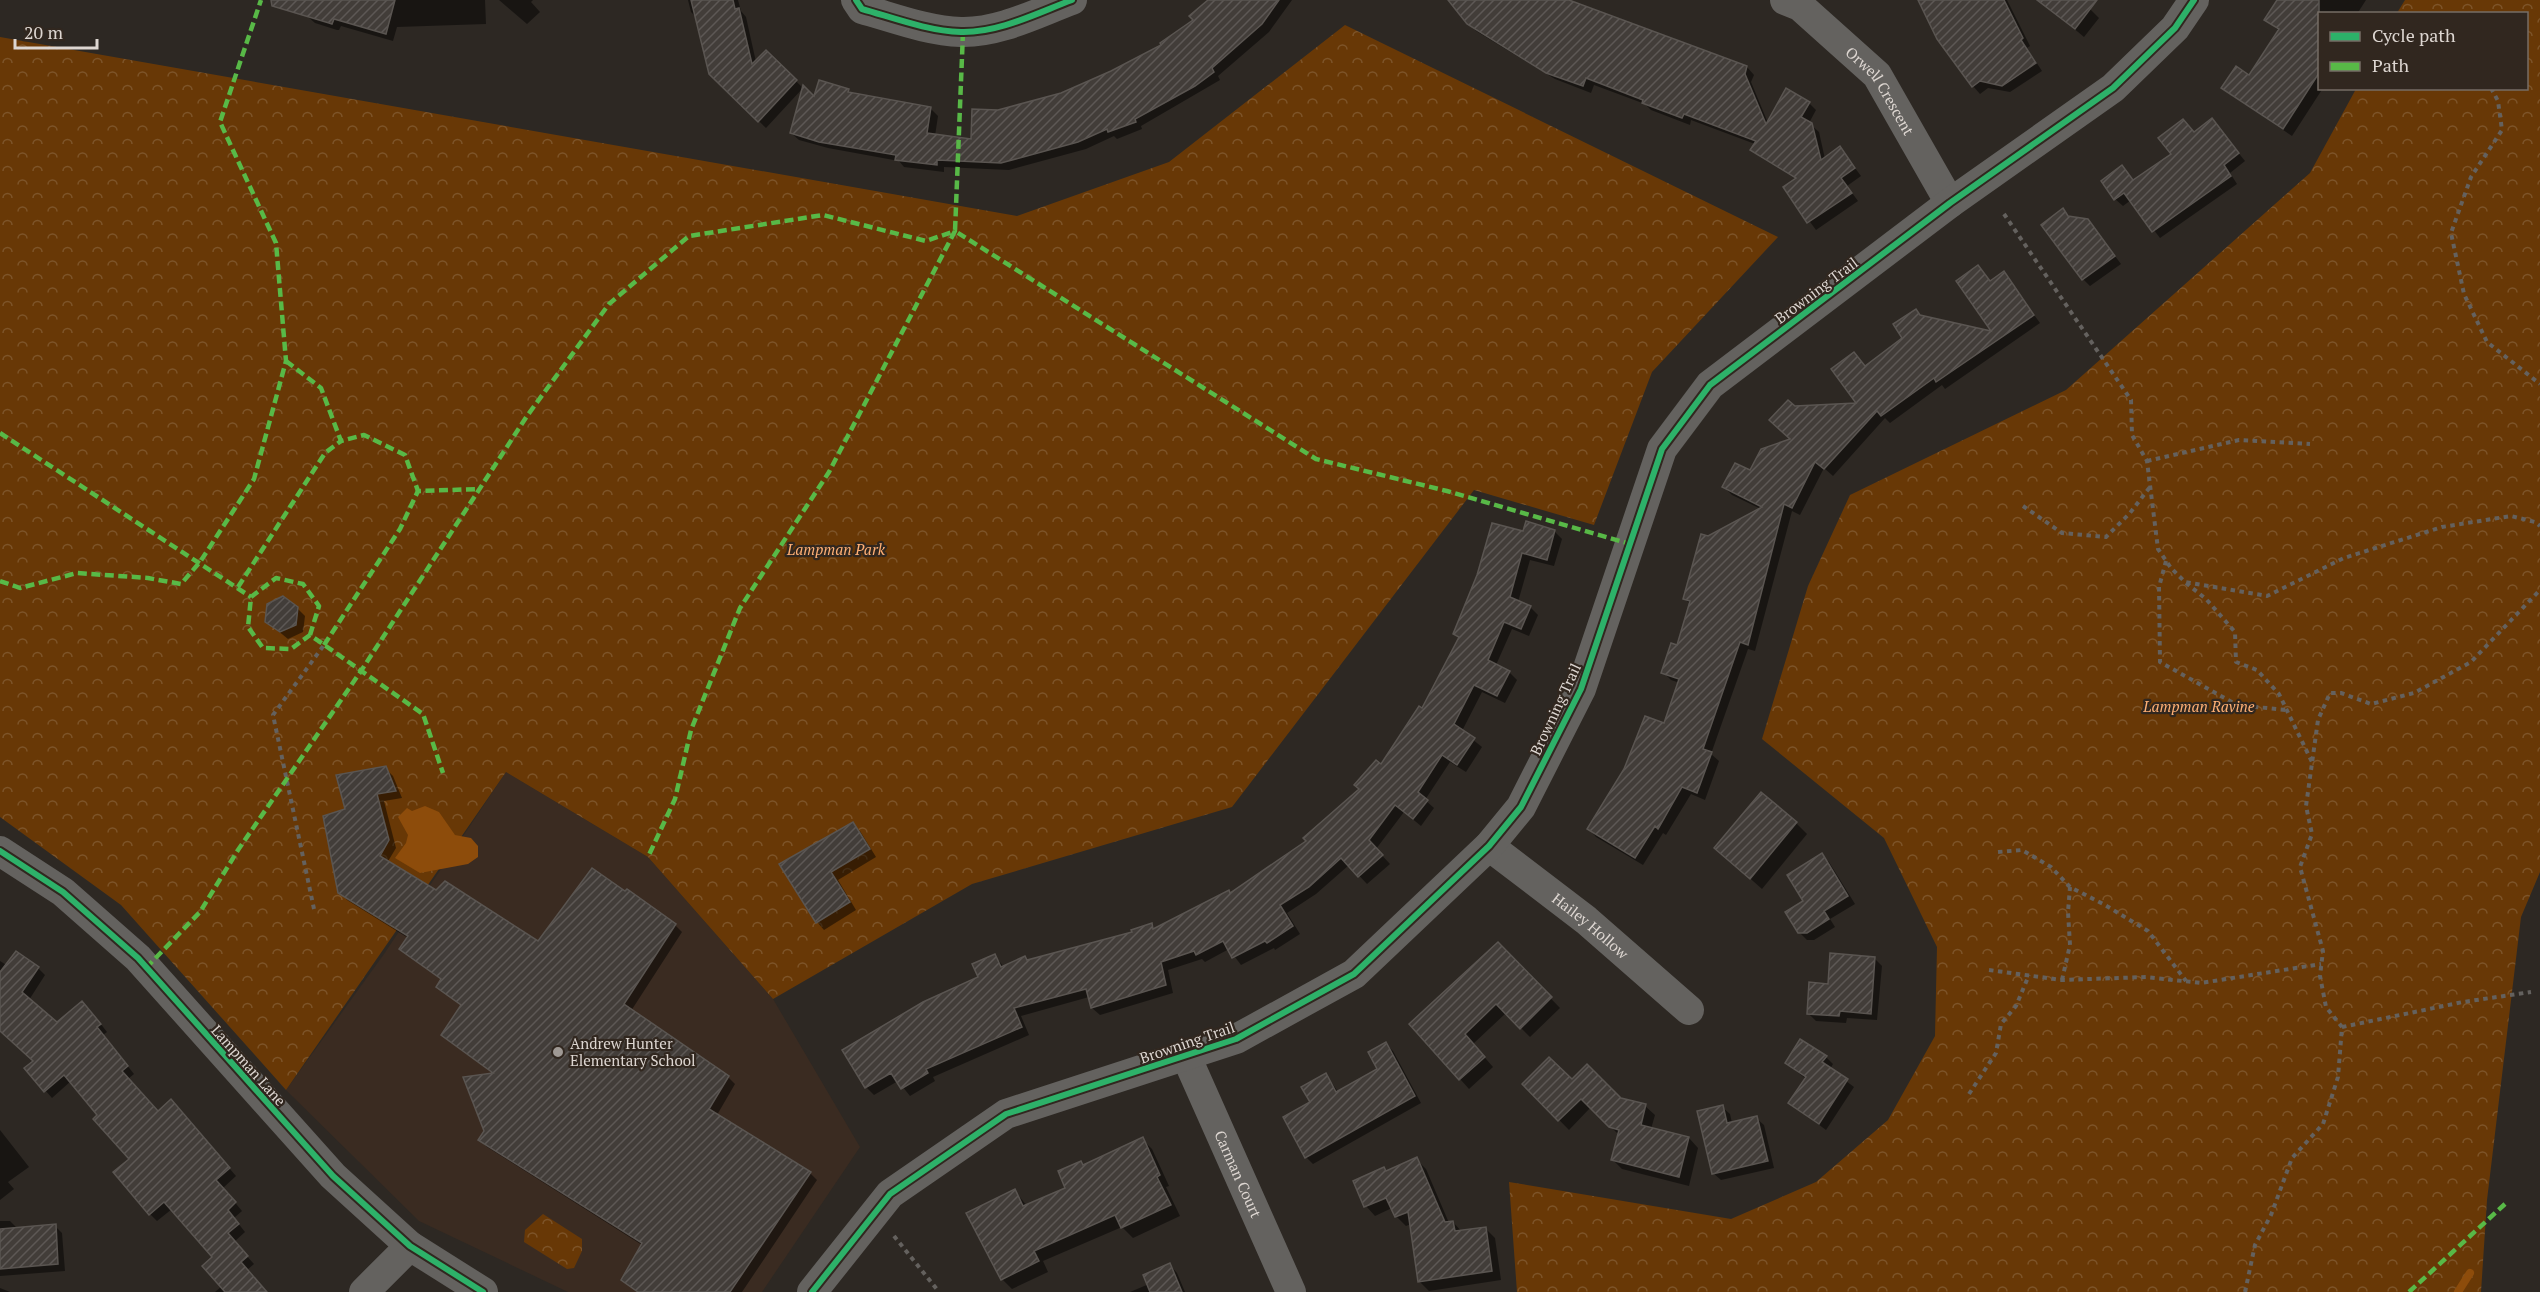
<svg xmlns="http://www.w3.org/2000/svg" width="2540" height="1292" font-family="'PT Serif',serif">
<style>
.built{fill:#3a2b21}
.forest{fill:url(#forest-crowns)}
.water{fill:#8d4c0b}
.shadow{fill:#0007}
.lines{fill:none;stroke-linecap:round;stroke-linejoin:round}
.stream{stroke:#8d4c0b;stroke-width:8}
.building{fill:url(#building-hatch);stroke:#5a5551;stroke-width:1.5}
.path{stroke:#64615e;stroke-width:4;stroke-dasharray:4.5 4.5;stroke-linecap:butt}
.street{stroke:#64625f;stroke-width:30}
.quiet{stroke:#58b947;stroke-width:4.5;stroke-dasharray:9 4.5;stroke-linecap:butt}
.cycleway-casing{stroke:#31271f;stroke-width:10}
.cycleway{stroke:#2db169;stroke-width:6}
.poi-dot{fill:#9f9994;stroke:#31271f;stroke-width:2}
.labels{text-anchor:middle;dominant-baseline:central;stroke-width:4.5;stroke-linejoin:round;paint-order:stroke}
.street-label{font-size:15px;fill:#ddd6d1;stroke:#31271f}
.park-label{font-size:15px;font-style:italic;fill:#ffb075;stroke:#31271f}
.poi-label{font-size:15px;fill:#ddd6d1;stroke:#31271f;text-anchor:start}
</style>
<defs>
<pattern id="forest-crowns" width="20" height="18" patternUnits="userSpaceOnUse" patternTransform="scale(1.5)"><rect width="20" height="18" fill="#683806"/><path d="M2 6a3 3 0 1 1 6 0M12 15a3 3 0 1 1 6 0" fill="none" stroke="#7d5429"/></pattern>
<pattern id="building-hatch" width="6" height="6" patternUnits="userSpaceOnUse" patternTransform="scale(1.5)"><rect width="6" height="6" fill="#423d39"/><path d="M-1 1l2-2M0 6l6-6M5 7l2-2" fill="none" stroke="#5d5855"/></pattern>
</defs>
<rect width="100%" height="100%" fill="#2d2823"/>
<path class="built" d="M506,772L648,857L773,999L860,1147L762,1292H568L419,1221L286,1090L384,954Z"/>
<g class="forest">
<path d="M2405,0H2540V872L2521,917L2487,1200L2481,1292H1517L1509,1182L1731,1219L1816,1182L1888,1120L1935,1036L1937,947L1884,838L1762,739L1808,586L1850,495L2066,390L2310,173L2356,89L2526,88V14L2397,13Z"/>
<path d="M1345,25L1778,237L1652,372L1594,525L1474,490L1232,807L972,884L773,999L648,857L506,772L286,1090L121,905L0,817V37L1017,216L1169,162Z"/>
<path d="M543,1214L582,1239V1251L574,1268L567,1269L524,1242L525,1230Z"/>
</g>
<path class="water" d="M425,806L439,812L455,835L471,838L478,846V857L468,864L420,873L395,858L406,843L408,835L398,817L407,808L412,811Z"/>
<g class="shadow">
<path d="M312,0H485L486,24L397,27L393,41L341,26L339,30H337L315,23L307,16Z"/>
<path d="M499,0H533L531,2L540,12L527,24Z"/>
<path d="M688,0H738L741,11L746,17L756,62L766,52L803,88L766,128L710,74L697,18L691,12Z"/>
<path d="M1215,0H1292L1269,32L1218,76L1220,80L1141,126L1142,129L1117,139L1114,136L1086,149L1009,170L944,167V172L904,167L899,161L828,148L799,140L791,133L815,99L848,90L852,94L930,108L938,116L935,136L973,141L998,111L1062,95L1112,73L1163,45L1205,13Z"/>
<path d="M1450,0H1554L1747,67L1754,75L1751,82L1768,123L1809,103L1816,110L1809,123L1819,132L1825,159L1840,148L1861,176L1847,186L1858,201L1816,230L1785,188L1796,179L1760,157L1752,150L1755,144L1691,120L1690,125L1651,110L1645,104L1594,85L1591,93L1555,79L1476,31Z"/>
<path d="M1920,0H2007L2030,46L2027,48L2042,71L2010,92L1988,88L1980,94L1973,86Z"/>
<path d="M2057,0H2097L2090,9L2099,18L2084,37L2047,6Z"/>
<path d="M2278,0H2366L2357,14H2320V88H2323L2292,136L2232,96L2223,88L2250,77L2279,31L2266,19Z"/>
<path d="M2212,120L2245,161L2230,173L2237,184L2160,238L2131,200L2123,206L2115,199L2122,167L2135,181L2173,154L2183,121L2194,133Z"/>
<path d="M2063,210L2070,218L2088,220L2121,264L2090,286L2083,279Z"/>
<path d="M1978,267L1991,282L2004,273L2040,323L1945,389L1942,385L1890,423L1885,418L1833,476L1824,468L1800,515L1792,511L1755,651L1748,649L1711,754L1719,761L1705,800L1691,794L1666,835L1663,833L1643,865L1596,837L1589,829L1665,725L1680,683L1671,680L1663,672L1678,647L1690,604L1685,599L1708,538L1761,509L1732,495L1724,487L1751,472L1792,439L1794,408L1858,404L1854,354L1866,367L1904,338L1916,311L1922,317L1995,333Z"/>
<path d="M1554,531L1562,539L1554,566L1530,560L1518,602L1530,607L1538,615L1529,636L1512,629L1496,665L1509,672L1517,680L1505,703L1482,692L1462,731L1482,747L1466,772L1450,762L1425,800L1434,808L1421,826L1404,812L1376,849L1390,864L1367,884L1349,865L1316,894L1287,913L1300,934L1275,950L1274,948L1241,965L1229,949L1205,962L1202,959L1168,970L1173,993L1100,1015L1092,1008L1089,997L1021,1016L1029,1035L933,1077L935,1081L910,1096L898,1081L874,1095L866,1087L844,1050L980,977L995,956L1004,967L1134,933L1151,925L1156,929L1231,894L1308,841L1382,766L1423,710L1460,639L1455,634L1524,533Z"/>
<path d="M297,608L305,616L303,632L288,639L266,621Z"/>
<path d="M385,768L393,776L402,798L384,801L396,848L387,863L436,892L539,943L675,925L682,932L631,1011L728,1077L735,1084L717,1115L810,1173L817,1180L742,1292H638L623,1279L642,1245L487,1147L480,1140L485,1131L494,1074L450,1042L462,1006L437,987L442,980L409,956L408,938L347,900L340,892L347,810Z"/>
<path d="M1796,823L1807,834L1762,889L1716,848Z"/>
<path d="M853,824L860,831L876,857L838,880L856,910L824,930L817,922L781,865Z"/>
<path d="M1821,855L1829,862L1855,904L1830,919L1835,927L1814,940H1807L1799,932L1805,902Z"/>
<path d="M1498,944L1560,1008L1530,1037L1506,1013L1473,1044L1493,1067L1469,1089L1411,1024Z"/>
<path d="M1874,958L1882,966L1877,1020L1847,1018L1846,1023L1816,1021L1808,1013L1830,985Z"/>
<path d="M0,961L8,966L38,968L45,975L29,1000L57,1024L90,1010L107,1032L103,1035L134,1074L128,1079L158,1113L178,1109L236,1176L223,1188L242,1211L234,1218L245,1232L234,1242L254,1264L247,1270L266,1292H215L222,1286L214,1258L172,1209L157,1221L150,1214L131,1159L71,1081L52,1098L45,1090L35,1061L0,1030Z"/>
<path d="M1386,1044L1393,1051L1421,1103L1313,1164L1306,1157L1312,1103L1326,1075L1339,1093L1379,1070Z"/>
<path d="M1826,1057L1833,1064L1830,1069L1854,1087L1826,1130L1790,1103L1806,1079L1786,1063Z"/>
<path d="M1572,1081L1620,1099L1645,1106L1655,1115L1651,1129L1689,1138L1698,1148L1689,1186L1622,1169L1613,1160L1619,1135L1591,1107L1569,1130L1524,1084Z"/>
<path d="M1722,1107L1730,1114L1732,1123L1756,1118L1764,1125L1774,1168L1721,1180L1713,1173Z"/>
<path d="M0,1130L29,1167L8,1182L14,1189L0,1200Z"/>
<path d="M1142,1139L1152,1149L1169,1186L1166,1187L1180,1216L1133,1238L1122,1227L1043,1261L1048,1272L1012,1289L1002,1279L1015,1191L1027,1206L1067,1189L1081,1163L1085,1166Z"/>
<path d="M1416,1159L1426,1169L1449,1223L1453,1222L1462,1232L1485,1228L1495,1238L1501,1280L1429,1291L1419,1281L1411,1224L1406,1226L1396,1216L1392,1208L1375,1216L1366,1206L1387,1172Z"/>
<path d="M0,1221H10L17,1228L55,1226L62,1233L65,1271L0,1276Z"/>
<path d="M1170,1265L1177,1273L1185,1292H1130L1149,1284Z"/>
<path d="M0,1288L10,1292H0Z"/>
</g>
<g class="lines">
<path class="stream" d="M2458,1292L2470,1273"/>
</g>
<g class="building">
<path d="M271,0H395L386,34L334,19L332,24L329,23L272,6Z"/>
<path d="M691,0H733L735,9L739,8L752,64L766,50L797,80L758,122L709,74Z"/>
<path d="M1208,0H1279L1262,24L1212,68L1214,72L1195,86L1135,119L1136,122L1108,132L1107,129L1078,142L1001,163L937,160V165L895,160L896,155L819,142L790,133L803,85L814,96L819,80L849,89L848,92L931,107L927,133L971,139L972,109L998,110L1061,93L1111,71L1161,45L1160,43L1193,20L1189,16Z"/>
<path d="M1448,0H1569L1747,66L1745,74L1766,124L1786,88L1810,102L1801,117L1812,123L1821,160L1840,146L1855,168L1841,178L1852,193L1807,223L1783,187L1796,178L1750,150L1756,141L1684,114L1682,118L1642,103L1643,100L1586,78L1583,86L1546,73L1467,24Z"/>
<path d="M1918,0H2004L2023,38L2021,40L2036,63L2002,86L1980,81L1972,87L1937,39Z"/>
<path d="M2037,0H2097L2075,29Z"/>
<path d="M2277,0H2319V73L2283,129L2221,88L2236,66L2249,75L2279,29L2264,20Z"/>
<path d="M2212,118L2239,153L2224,165L2231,176L2152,232L2124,193L2114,200L2101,181L2122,165L2133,180L2171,154L2158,138L2183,119L2194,132Z"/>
<path d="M2063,208L2068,216L2088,219L2115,256L2082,280L2041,225Z"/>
<path d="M1978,265L1990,281L2004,271L2034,315L1936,382L1934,378L1881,416L1877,411L1824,469L1815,462L1792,508L1784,504L1748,645L1740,642L1703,749L1712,752L1697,793L1682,787L1658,829L1655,826L1635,858L1587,829L1624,769L1645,716L1664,723L1679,679L1661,673L1671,643L1677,645L1690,601L1683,599L1701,534L1708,536L1762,507L1722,487L1735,463L1750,470L1761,449L1790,439L1769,420L1788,400L1795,406L1856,403L1831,369L1854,352L1865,366L1902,338L1893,324L1916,309L1920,315L1991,331L1956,281Z"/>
<path d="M1526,521L1555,530L1547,560L1522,553L1510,597L1531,606L1521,629L1504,622L1488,660L1510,671L1497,696L1474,685L1454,724L1475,738L1457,765L1442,755L1418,792L1428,800L1413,819L1395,805L1369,840L1383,855L1358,877L1341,858L1309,887L1280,905L1293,926L1267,943L1265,941L1232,958L1223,941L1196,955L1194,951L1161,962L1166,985L1091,1008L1086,989L1014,1008L1022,1027L926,1069L928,1073L901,1089L891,1073L865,1088L842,1050L923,1002L978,977L972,964L995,954L1001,967L1025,956L1027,960L1132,932L1131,930L1152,923L1153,929L1229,890L1230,893L1306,841L1303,838L1359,789L1354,785L1376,760L1381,764L1419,706L1422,708L1459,637L1453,634L1477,575L1492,523L1523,531Z"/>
<path d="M283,596L298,607L296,625L280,632L265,622L267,604Z"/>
<path d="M386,766L396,791L377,794L389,840L380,856L436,890L445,881L538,941L592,868L625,891L627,889L676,924L624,1004L729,1076L709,1109L811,1172L730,1292H638L621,1280L642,1243L478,1140L484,1131L463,1077L493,1073L441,1035L461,1005L436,987L441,979L399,949L408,936L338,893L323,816L345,809L336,775Z"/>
<path d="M1761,792L1797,822L1750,879L1714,848Z"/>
<path d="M853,822L870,849L831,872L850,902L816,923L779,864Z"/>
<path d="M1822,853L1848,896L1824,911L1829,919L1807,933H1798L1785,912L1803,901L1787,875Z"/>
<path d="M1498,942L1552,997L1520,1029L1496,1004L1465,1034L1485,1057L1459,1080L1409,1024Z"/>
<path d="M16,951L39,967L22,992L57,1022L82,1001L101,1024L97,1027L128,1066L122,1071L158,1111L171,1099L230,1168L216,1180L236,1202L228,1210L239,1224L228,1233L248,1256L241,1262L267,1292H225L202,1266L212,1257L164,1202L149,1215L113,1172L129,1159L93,1119L97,1115L64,1075L44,1092L24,1068L33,1061L0,1031V972Z"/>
<path d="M1830,953L1875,957L1871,1014L1840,1011L1839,1016L1807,1014L1809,982L1828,984Z"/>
<path d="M1800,1039L1827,1056L1822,1062L1848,1079L1819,1124L1788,1103L1806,1077L1785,1063Z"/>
<path d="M1386,1042L1415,1096L1305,1158L1283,1117L1310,1102L1301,1087L1326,1073L1336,1092L1377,1069L1368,1052Z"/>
<path d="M1549,1057L1572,1079L1587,1064L1621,1098L1646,1104L1641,1125L1689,1137L1679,1177L1611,1160L1619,1130L1609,1127L1581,1099L1558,1121L1522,1084Z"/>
<path d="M1723,1105L1727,1123L1757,1116L1768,1161L1712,1174L1697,1111Z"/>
<path d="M1143,1137L1160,1175L1157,1177L1171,1205L1121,1228L1115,1215L1034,1251L1039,1261L1001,1280L966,1213L1015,1189L1023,1206L1065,1188L1058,1171L1081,1161L1083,1165Z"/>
<path d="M1417,1157L1445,1222L1453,1221L1455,1231L1486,1227L1492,1271L1418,1282L1408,1212L1395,1217L1386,1198L1364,1207L1353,1181L1384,1167L1386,1171Z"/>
<path d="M56,1224L58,1264L0,1269V1229Z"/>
<path d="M1170,1263L1182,1292H1150L1143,1275Z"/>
</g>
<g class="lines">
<g class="path">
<path d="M2491,88L2498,101L2502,130L2471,177L2451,233L2464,294L2487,342L2540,384"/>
<path d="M2004,214L2131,400L2132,435L2147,461L2158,549L2171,568L2185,582L2267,596L2344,558L2442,527L2511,516L2535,522L2540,526"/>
<path d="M2147,461L2239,440L2310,444"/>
<path d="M2023,506L2062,533L2106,537L2130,513L2150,487"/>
<path d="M2166,561L2159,587L2160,662L2237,705L2286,710"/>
<path d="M2186,583L2206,599L2235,632L2236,662L2257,670L2279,694L2312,762"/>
<path d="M1998,852L2022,850L2051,867L2070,887L2105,905L2148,931L2186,981"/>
<path d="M314,909L273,715L324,645"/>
<path d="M1989,970L2062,980L2146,977L2201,983L2321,964"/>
<path d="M2062,980L2070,945L2068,912L2070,887"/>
<path d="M2342,1027L2463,1002L2531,992"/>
<path d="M1969,1094L1996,1053L2001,1024L2016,1006L2029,975"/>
<path d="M894,1236L939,1292"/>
<path d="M2245,1292L2255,1245L2271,1215L2292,1158L2323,1124L2338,1077L2342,1027L2326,1007L2320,976L2323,951L2300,867L2312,834L2306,806L2318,720L2330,693H2341L2371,704L2414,693L2471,662L2540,590"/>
</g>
<g class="street">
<path d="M856,0L862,9C894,18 928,31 961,32C999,33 1037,13 1072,0"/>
<path id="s1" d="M1785,0L1800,6L1877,75L1950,203"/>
<path id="s2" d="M1489,846L1586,920L1689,1010"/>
<path d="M0,851L63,892L138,958L333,1176L410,1246L483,1292"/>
<path id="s3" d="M1186,1056L1291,1292"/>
<path d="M364,1292L410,1246"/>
<path d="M812,1292L890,1194L1006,1114L1236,1039L1354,974L1489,846L1521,807L1581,689L1662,449L1710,385L1950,203L2113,88L2175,28L2194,0"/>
</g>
<g class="quiet">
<path d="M963,32L955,231L1316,459L1447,491L1630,544"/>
<path d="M286,361L321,388L341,441L364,435L405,455L418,491L480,489"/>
<path d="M0,433L251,597"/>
<path d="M0,581L20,588L77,573L148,578L181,584L200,562L254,479L286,361L276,243L220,122L261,0"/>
<path d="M238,587L325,453L341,441"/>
<path d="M310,635L319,606L303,584L276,578L251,597L248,627L263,648L291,649L310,635L423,714L443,773"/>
<path d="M324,645L400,529L418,491"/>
<path d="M146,968L200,912L238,850L361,671L527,416L609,304L689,236L823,215L926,241L955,231L829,472L740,608L691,730L675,799L648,857"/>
<path d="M2409,1292L2505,1204"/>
</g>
<defs>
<g id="cycleway">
<path d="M856,0L862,9C894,18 928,31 961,32C999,33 1037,13 1072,0"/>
<path d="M0,851L63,892L138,958L333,1176L410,1246L483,1292"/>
<path d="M812,1292L890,1194L1006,1114L1236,1039L1354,974L1489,846L1521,807L1581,689L1662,449L1710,385L1950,203L2113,88L2175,28L2194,0"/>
</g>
</defs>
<use href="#cycleway" class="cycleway-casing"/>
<use href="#cycleway" class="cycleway"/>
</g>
<circle class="poi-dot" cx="558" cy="1052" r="6"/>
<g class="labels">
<g class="street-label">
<text stroke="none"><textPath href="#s1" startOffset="134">Orwell Crescent</textPath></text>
<text transform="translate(1816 290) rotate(-37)">Browning Trail</text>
<text transform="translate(1555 709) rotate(-65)">Browning Trail</text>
<text stroke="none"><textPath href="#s2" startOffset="129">Hailey Hollow</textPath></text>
<text transform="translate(1187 1042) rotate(-19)">Browning Trail</text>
<text transform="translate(249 1065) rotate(48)">Lampman Lane</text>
<text stroke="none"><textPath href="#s3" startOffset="129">Carman Court</textPath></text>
</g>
<g class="park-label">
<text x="836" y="549">Lampman Park</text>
<text x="2199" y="706">Lampman Ravine</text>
</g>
<g class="poi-label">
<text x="570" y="1043">Andrew Hunter<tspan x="570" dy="17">Elementary School</tspan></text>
</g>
</g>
<rect x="2318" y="12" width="210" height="78" fill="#31271f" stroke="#766d66" stroke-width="1.5"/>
<rect x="2330" y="32" width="30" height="9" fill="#2db169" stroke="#766d66" stroke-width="1.5"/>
<text x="2372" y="42" font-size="18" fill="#ddd6d1">Cycle path</text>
<rect x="2330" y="62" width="30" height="9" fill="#58b947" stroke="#766d66" stroke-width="1.5"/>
<text x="2372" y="72" font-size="18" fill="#ddd6d1">Path</text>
<path d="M15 39v9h82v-9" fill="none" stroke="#ddd6d1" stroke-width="3"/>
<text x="24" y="39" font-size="18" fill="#ddd6d1" stroke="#31271f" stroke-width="4.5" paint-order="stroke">20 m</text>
</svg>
